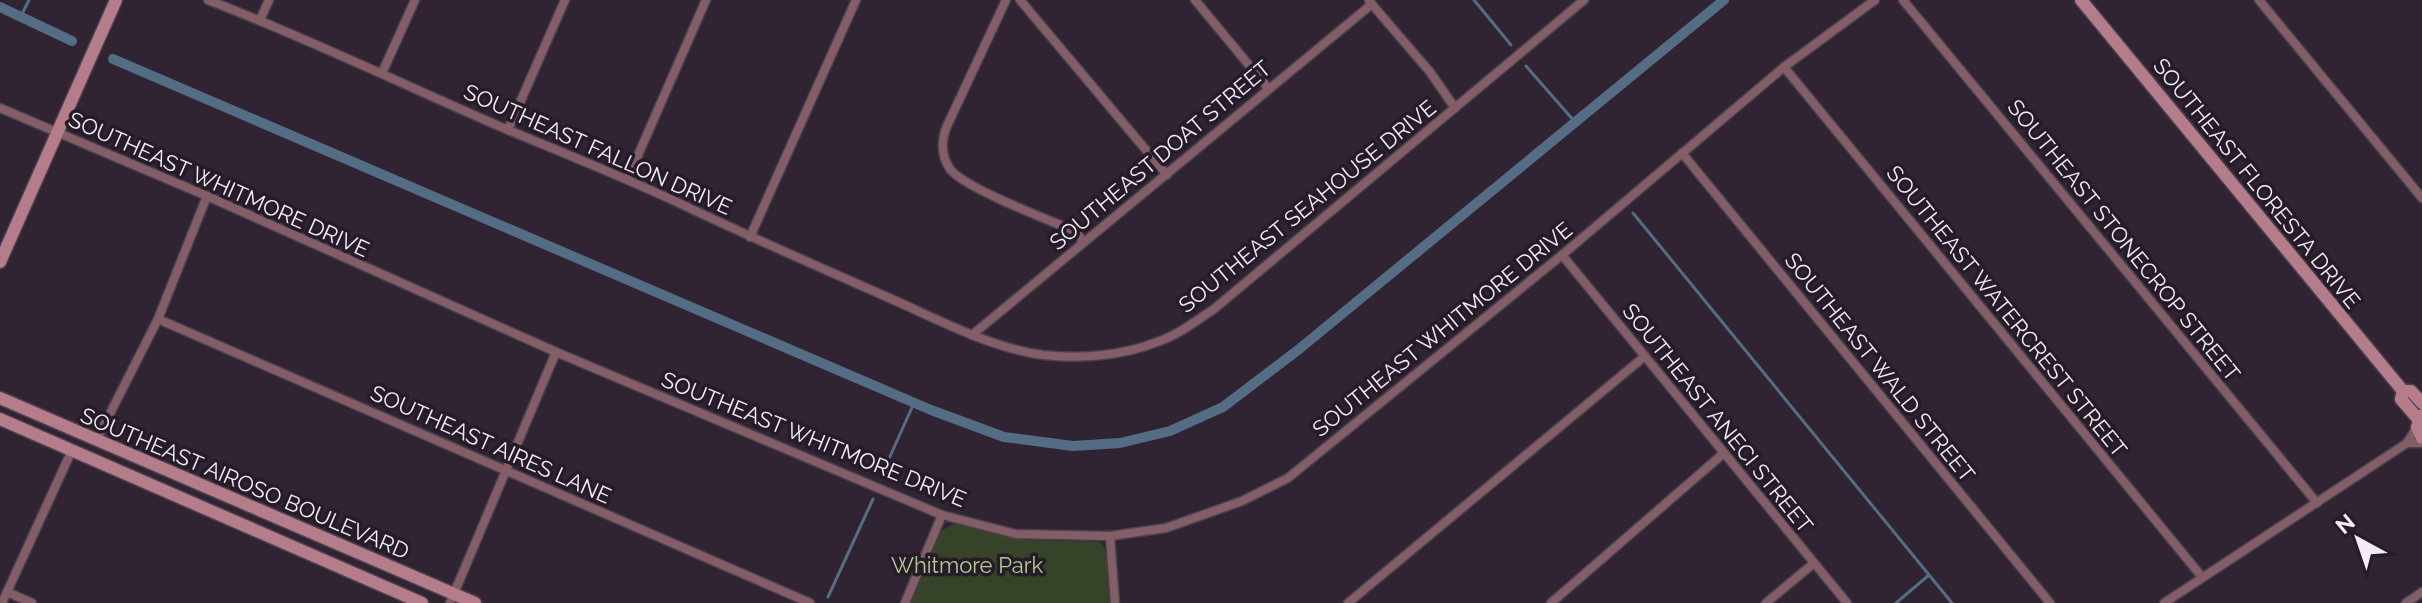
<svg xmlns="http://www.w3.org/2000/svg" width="2422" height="603" font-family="Raleway,sans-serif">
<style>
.green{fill:#374329}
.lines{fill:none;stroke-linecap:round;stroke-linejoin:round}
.stream{stroke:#556c85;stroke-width:3}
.canal{stroke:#556c85;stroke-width:10}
.street-casing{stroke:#4b404e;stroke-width:11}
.secondary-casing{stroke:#4b404e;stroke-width:15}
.street{stroke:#835e67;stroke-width:8}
.secondary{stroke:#b57c8a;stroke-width:12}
.labels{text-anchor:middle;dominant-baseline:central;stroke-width:7;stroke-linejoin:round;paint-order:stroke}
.street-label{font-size:22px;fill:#f3ebf5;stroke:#261b29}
.park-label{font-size:22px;fill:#b1c993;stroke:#261b29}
</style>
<rect width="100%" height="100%" fill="#302433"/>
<path class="green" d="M953,524L964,525L1028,540L1100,542C1114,556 1106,585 1110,603H910L941,531Z"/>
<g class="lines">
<g class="stream">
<path d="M1474,0L1511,45"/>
<path d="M21,16L29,0"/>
<path d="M1526,66L1575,122"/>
<path d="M1633,213L1952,603"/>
<path d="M883,472L914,403"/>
<path d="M828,597L873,499"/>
<path d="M1896,603L1929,575"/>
</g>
<g class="canal">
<path d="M0,7L72,41"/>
<path d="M113,59L931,410L1004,437L1073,446L1120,443L1170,431L1223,407L1298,350L1724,0"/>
</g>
<defs>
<g id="street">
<path d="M208,0C310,39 408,87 508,130C566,154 624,177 681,204C752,238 824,269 896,301C943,322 992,348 1043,355C1080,359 1122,356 1157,342C1178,335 1196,321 1214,309L1584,0"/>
<path d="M1006,0L947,126C941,140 941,156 950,169C964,188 1049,220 1075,231L1083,241"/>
<path d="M1020,0L1167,175"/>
<path d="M1195,0L1268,88"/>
<path d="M1903,0L2317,503"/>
<path d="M2259,0L2422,198"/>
<path d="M1369,1L1430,72L1455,108"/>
<path d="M260,20L269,0"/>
<path d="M1784,67L2202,577"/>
<path d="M382,73L415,0"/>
<path d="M0,108L207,196L556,352L942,515L1016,534L1110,536L1166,528L1242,501L1288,478L1562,255L1784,67L1875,0"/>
<path d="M508,130L565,0"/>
<path d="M1682,153L2050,603"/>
<path d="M628,178L706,0"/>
<path d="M750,237L856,0"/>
<path d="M1562,255L1847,603"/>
<path d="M158,319L810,603"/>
<path d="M972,335L1372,4"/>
<path d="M2417,427L2407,443H2422"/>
<path d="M96,441L158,319L207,196"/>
<path d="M1110,536L1115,603"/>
<path d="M7,592L32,603"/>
<path d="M2,603L72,450"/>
<path d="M450,603L556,352"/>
<path d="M905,603L942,515"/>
<path d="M1348,603L1645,356"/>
<path d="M1551,603L1724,453"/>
<path d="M1766,603L1814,563"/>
<path d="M2164,603L2407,443"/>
<path d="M2406,603L2422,592"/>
</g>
<g id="secondary">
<path d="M2081,0L2403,391L2401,399L2419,420"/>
<path d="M0,262L116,0"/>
<path d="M2403,391H2411L2422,403"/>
<path d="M0,398L475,603"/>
<path d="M2422,415L2417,427L2422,438"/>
<path d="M0,419L422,603"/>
</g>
</defs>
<use href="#street" class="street-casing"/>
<use href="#secondary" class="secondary-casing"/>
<use href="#street" class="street"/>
<use href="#secondary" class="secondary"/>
</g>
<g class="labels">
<g class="street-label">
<text transform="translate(598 149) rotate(24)">SOUTHEAST FALLON DRIVE</text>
<text transform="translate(1160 155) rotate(-40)">SOUTHEAST DOAT STREET</text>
<text transform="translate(2257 183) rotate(51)">SOUTHEAST FLORESTA DRIVE</text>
<text transform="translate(219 184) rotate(24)">SOUTHEAST WHITMORE DRIVE</text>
<text transform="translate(1307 206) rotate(-39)">SOUTHEAST SEAHOUSE DRIVE</text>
<text transform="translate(2124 240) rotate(51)">SOUTHEAST STONECROP STREET</text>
<text transform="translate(2007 311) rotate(51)">SOUTHEAST WATERCREST STREET</text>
<text transform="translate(1442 329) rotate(-39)">SOUTHEAST WHITMORE DRIVE</text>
<text transform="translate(1880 367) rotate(51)">SOUTHEAST WALD STREET</text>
<text transform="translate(1718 418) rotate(51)">SOUTHEAST ANECI STREET</text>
<text transform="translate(814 439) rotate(22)">SOUTHEAST WHITMORE DRIVE</text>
<text transform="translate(491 444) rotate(24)">SOUTHEAST AIRES LANE</text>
<text transform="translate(245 483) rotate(23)">SOUTHEAST AIROSO BOULEVARD</text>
</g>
<g class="park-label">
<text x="967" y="565">Whitmore Park</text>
</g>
</g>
<g transform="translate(2358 539) rotate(320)" stroke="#261b29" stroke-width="6" paint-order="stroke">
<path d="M0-6L14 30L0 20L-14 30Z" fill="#f3ebf5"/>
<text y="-12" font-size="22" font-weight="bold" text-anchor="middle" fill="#f3ebf5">N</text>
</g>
</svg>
